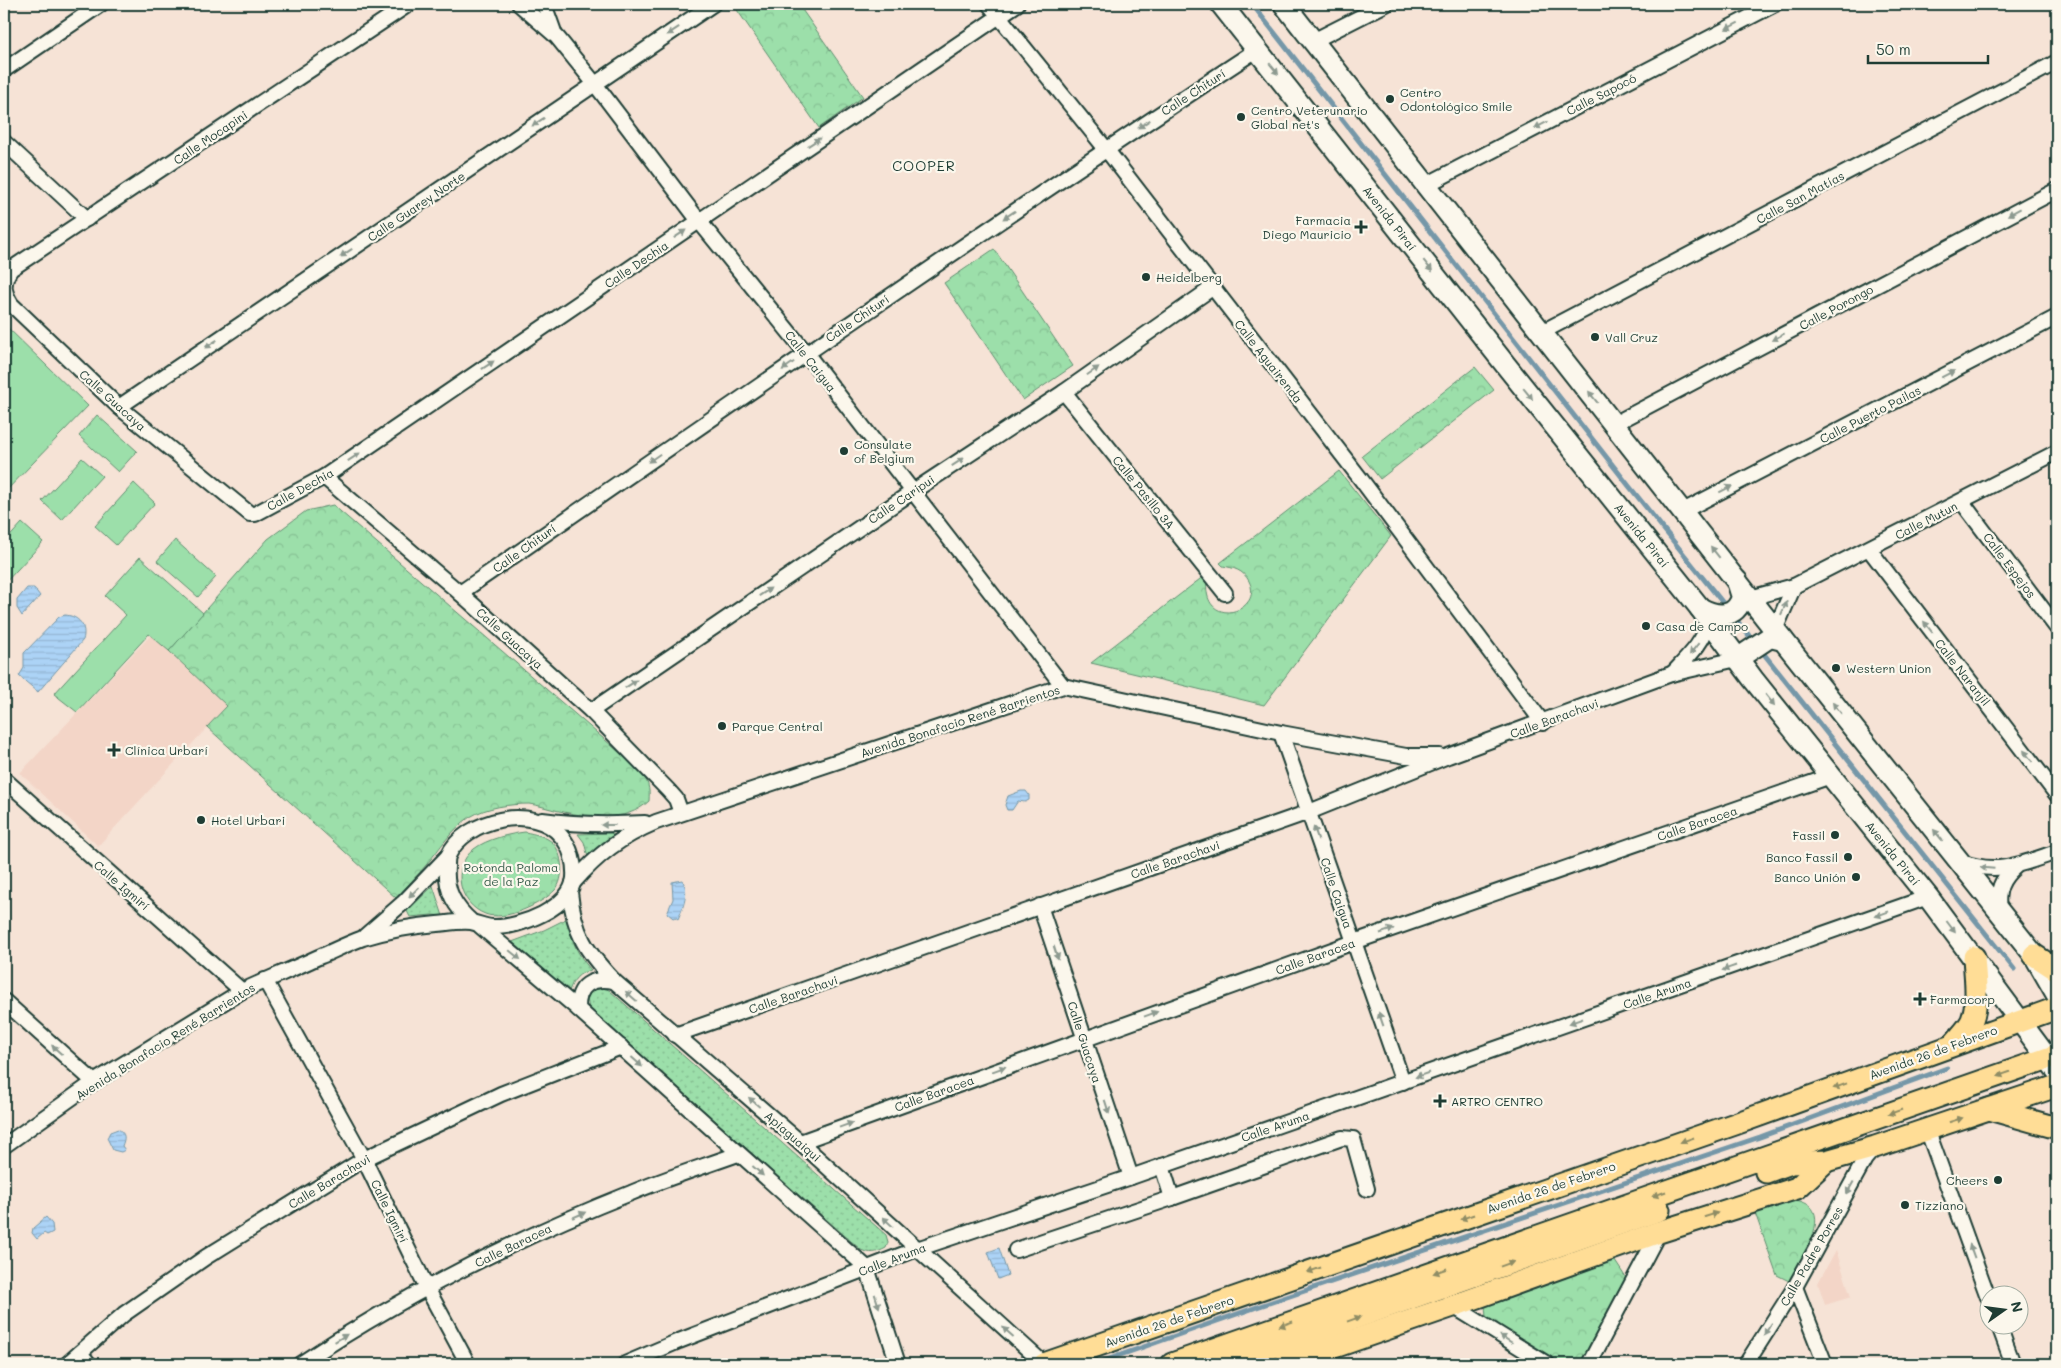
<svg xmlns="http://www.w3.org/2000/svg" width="2061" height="1368" font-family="Mali,sans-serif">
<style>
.built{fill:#f3d5c7}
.grass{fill:url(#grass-dots);stroke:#5e8e6f}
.park{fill:url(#park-crowns);stroke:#5e8e6f}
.pitch{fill:#9cdfaa;stroke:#5e8e6f}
.water{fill:url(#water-rules);stroke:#7497a8}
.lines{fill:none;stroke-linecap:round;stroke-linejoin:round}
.stream{stroke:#7497a8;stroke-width:5}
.minor-casing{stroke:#1f3d34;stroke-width:18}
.secondary-casing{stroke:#1f3d34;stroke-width:24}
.primary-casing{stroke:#1f3d34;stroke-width:25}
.minor{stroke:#fbf7ec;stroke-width:14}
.secondary{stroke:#fbf7ec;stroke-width:20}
.primary{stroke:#ffdd96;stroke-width:21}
.oneway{fill:#8d9a90}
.oneway2{fill:#8f8d65}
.poi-dot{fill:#1f3d34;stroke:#fbf7ec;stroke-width:2}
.labels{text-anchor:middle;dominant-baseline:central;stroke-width:4.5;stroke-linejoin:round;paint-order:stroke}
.street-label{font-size:12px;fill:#1f3d34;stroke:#fbf7ec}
.poi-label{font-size:12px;fill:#1f3d34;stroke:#fbf7ec;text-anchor:start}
.park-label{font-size:12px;fill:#385d4c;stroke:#fbf7ec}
.neighbourhood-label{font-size:14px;letter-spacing:1px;fill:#1f3d34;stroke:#fbf7ec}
</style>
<defs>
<pattern id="grass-dots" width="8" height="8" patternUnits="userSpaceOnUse" patternTransform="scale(1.25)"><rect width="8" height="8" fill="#9cdfaa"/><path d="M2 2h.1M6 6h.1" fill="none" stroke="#86c093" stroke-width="1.8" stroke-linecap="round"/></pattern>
<pattern id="park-crowns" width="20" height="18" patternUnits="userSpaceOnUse" patternTransform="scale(1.25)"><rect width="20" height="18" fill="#9cdfaa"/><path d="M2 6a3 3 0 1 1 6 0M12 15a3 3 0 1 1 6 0" fill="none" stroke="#86c093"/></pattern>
<pattern id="water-rules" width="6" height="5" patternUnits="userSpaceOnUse" patternTransform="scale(1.25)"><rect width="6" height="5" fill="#acd3f6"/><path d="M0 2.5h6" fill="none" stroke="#94b6d4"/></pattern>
</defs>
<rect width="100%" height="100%" fill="#f6e3d6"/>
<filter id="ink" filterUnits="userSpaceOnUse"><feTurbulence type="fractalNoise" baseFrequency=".02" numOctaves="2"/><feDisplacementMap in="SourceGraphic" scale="10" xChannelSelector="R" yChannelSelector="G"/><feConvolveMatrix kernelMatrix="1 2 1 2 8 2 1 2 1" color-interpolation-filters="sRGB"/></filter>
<g filter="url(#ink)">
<g class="built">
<path d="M151,635L227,706L98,846L20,773Z"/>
<path d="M1836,1250L1851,1297L1825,1305L1818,1283Z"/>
</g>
<g class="grass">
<path d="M610,833L613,834V837L596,848L588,857L584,842L578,834Z"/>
<path d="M433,886L443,916L432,915L410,917L407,911Z"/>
<path d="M568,918C570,939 577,954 591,970C578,973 573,980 569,991L512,942L544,930Z"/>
<path d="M603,988L609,990L886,1235L888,1242L886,1248C877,1253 870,1254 861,1250L589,1009L587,998L591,991Z"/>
</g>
<g class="park">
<path d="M739,4H798L863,97L819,128L735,7Z"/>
<path d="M994,249L1073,366L1023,400L944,283Z"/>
<path d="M1475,367L1494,390L1380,479L1362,456Z"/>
<path d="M1339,471L1391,536L1264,705L1091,663L1204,576L1207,580C1201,631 1265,613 1249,581C1243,570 1234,568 1223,566L1220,563Z"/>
<path d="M333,505L641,771C648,781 650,788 649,801C625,824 588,817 559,811C549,809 539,805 529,804C511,804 486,807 470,817C452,829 440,848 427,864C417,876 406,887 396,898L207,727L227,706L169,651L268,539L306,511Z"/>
<path d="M525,832C534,834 546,836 553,843C563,854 565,879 555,890C542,904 504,922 485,914C459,904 450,868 474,849C487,839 509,834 525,832Z"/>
<path d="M1793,1199C1799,1201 1806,1202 1811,1207C1827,1224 1798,1264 1789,1281L1777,1275L1754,1210Z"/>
<path d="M1613,1258L1628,1281L1583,1364H1561L1490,1322L1486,1317L1485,1306L1490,1302Z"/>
</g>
<g class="pitch">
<path d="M4,324L88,406L4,493Z"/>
<path d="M97,415L137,451L118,472L79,436Z"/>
<path d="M82,458L102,476L62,520L42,501Z"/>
<path d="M134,483L155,503L116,545L95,526Z"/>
<path d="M22,523L43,542L4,584V543Z"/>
<path d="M175,540L216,577L198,597L157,561Z"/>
<path d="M140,557L203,613L169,651L149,634L77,712L54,694L126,615L105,596Z"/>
</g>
<g class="water">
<path d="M27,588H34L40,596L22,616L17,608V600Z"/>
<path d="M65,615C79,616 87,626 83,640L38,692L19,676L24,668V653L59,617Z"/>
<path d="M1021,791H1026L1029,795V800L1025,802L1018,801L1012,810H1007L1005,805L1008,796Z"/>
<path d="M682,880C690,891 683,908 678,919L675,917L673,918L667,913L673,899L672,882Z"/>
<path d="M118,1129C126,1134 125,1138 122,1146L125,1150L121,1152L113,1150L107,1138L110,1132Z"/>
<path d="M46,1217L52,1224L53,1232L47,1235L44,1233L37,1239L32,1233L33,1228Z"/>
<path d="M999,1248L1008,1275L998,1279L988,1252Z"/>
</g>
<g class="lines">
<g class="stream">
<path d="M1252,4L1629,486L1727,608"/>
<path d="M1738,622L1751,638"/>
<path d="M1760,649L2014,969"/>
<path d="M1095,1364L1257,1307L1760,1137L1947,1068"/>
</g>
<defs>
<g id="minor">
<path d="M409,4L11,269C2,282 3,291 11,304L119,407L250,514H255L324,477L1017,4"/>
<path d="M519,4L557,37L595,84L699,221L806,353L1063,686"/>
<path d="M544,4L554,32"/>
<path d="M989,4L1106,149L1360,478L1543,723"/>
<path d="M1313,41L1386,4"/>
<path d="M4,70L101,4"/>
<path d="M4,142L87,219"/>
<path d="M1426,185L1775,4"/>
<path d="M1542,332L2057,62"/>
<path d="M1064,392L1225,593"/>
<path d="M119,407L713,4"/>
<path d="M1614,424L2057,190"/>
<path d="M324,477L460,593L591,711L668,790L676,799L681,813"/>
<path d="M1962,502L2057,628"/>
<path d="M1683,511L2057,317"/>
<path d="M1869,549L2057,795"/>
<path d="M460,593C724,410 989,226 1258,49"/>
<path d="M1750,598L1794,586L2057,452"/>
<path d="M1775,630L1794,586"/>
<path d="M1672,674C1687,658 1704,643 1709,620"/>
<path d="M591,711L912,492L1064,392L1212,288"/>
<path d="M1281,733L1403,1082"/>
<path d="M4,779L242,991"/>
<path d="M542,820C577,825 610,825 645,823"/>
<path d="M1959,861C1997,876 2021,864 2057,852"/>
<path d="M573,883C598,854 621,837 656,822L1063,686L1281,733L1406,756H1440"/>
<path d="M570,892C574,934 586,951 614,981L800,1142L1044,1364"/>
<path d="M1040,906L1131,1177"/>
<path d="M1999,911C1996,891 2001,879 2016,866"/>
<path d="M480,926L578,1009L867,1268L898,1364"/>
<path d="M365,936L404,902L448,856"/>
<path d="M265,980L364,1159L427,1288L468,1364"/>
<path d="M4,1001L94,1082"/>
<path d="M578,1009C577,985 592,977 614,981"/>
<path d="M675,1035L1309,812L1448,756L1671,674L1737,659"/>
<path d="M1927,1129L1988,1297"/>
<path d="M800,1142L1354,942L1831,776"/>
<path d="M4,1146L94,1082L242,991C268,979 295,968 321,956C335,950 349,943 363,938C386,931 413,926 437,924C448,923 460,921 471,922C478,923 485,927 493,927C519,928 571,908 574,878C575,864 571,847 561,836C534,803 464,819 448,856C447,859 447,864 447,867C445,891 455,907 472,922"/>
<path d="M1172,1198L1342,1138L1353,1139L1367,1189"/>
<path d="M1016,1250L1172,1198L1162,1166"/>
<path d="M1795,1287L1825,1364"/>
<path d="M1453,1306L1547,1364"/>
<path d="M1999,1326L2013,1364"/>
<path d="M80,1353L89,1364"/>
<path d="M67,1364L124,1314L206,1257L364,1159L501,1094L621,1047"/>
<path d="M300,1364C404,1295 515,1239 631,1193C666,1178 702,1167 738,1154"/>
<path d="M625,1364L679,1341L917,1249L1131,1177L1928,897"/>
<path d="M1589,1364L1659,1232"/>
<path d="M1746,1364L1795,1287L1865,1159L1875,1147"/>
</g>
<g id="secondary">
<path d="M1221,4L1504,363L1700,608L1753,679L1928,897L2057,1071"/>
<path d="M1284,4L1775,630L2034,955L2057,995"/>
<path d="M1700,608C1717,617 1736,619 1742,597L1737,581"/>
<path d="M1737,659L1770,637L1783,640"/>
</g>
<g id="primary">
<path d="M2034,955L2057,970"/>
<path d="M1953,1045C1959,1037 1968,1029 1972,1020C1979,1001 1975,976 1974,957"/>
<path d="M1989,1109L2057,1128"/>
<path d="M1766,1172L1791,1163L1826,1161L1875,1147L2057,1086"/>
<path d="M1044,1364L1735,1124L2057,1008"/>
<path d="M1172,1364L2057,1055"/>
<path d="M1226,1364L1659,1210"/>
<path d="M1285,1364L1453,1306L1659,1232L1797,1188L1826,1161"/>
</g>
</defs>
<use href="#minor" class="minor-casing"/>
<use href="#secondary" class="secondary-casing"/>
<use href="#primary" class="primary-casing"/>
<use href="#minor" class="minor"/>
<use href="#secondary" class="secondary"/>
<use href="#primary" class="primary"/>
</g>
<defs><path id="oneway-solid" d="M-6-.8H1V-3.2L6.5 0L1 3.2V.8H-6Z" transform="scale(1.25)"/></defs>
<g class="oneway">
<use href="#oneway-solid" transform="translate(1732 26) rotate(153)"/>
<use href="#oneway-solid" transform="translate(673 31) rotate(146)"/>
<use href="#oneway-solid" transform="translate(1274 69) rotate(51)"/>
<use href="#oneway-solid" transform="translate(538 122) rotate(146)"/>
<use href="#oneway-solid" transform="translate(1144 124) rotate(147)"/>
<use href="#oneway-solid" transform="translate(1541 125) rotate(153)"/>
<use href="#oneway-solid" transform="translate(814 142) rotate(-34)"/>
<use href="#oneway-solid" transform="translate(2014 212) rotate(152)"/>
<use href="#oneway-solid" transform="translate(1009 215) rotate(146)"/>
<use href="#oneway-solid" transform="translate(680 234) rotate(-34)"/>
<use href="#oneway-solid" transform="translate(346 253) rotate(146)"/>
<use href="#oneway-solid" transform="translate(1428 266) rotate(52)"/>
<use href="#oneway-solid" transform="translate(1778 337) rotate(152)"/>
<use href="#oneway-solid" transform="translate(211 344) rotate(146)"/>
<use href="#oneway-solid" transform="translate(488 365) rotate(-34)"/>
<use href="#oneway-solid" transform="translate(788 366) rotate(145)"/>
<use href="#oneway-solid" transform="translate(1093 371) rotate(-35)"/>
<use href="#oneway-solid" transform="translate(1948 374) rotate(-27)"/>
<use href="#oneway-solid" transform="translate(1528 394) rotate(51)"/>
<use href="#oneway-solid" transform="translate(1593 397) rotate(-128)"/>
<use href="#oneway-solid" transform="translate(354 457) rotate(-34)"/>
<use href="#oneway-solid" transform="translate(654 458) rotate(145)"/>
<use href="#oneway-solid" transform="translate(958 462) rotate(-33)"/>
<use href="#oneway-solid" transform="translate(1726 489) rotate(-27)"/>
<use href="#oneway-solid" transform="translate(1715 552) rotate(-128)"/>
<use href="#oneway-solid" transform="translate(765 592) rotate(-34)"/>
<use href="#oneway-solid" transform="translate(1784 608) rotate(-66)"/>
<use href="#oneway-solid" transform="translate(1928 627) rotate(-128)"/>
<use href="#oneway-solid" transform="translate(1694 649) rotate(128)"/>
<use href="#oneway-solid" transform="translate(631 684) rotate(-34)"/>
<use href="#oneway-solid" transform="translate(1770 700) rotate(51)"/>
<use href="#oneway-solid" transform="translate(1837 708) rotate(-129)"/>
<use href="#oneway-solid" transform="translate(2028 756) rotate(-128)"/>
<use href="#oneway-solid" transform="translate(608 825) rotate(-180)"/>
<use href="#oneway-solid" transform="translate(1316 833) rotate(-109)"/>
<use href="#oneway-solid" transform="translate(1938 835) rotate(-129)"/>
<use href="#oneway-solid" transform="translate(1987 868) rotate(-175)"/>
<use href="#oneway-solid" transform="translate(414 892) rotate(136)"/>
<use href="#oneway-solid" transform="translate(1882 914) rotate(160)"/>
<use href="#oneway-solid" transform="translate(1951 927) rotate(53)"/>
<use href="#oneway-solid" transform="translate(1387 931) rotate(-19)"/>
<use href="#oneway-solid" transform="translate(1056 953) rotate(72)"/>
<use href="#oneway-solid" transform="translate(515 955) rotate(39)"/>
<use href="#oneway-solid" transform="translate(1729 968) rotate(161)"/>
<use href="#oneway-solid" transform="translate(631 996) rotate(-139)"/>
<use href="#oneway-solid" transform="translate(1151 1014) rotate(-20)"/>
<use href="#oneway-solid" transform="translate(1381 1019) rotate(-109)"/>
<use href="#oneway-solid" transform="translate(1576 1021) rotate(161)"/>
<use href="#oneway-solid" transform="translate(57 1050) rotate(-138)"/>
<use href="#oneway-solid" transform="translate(637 1062) rotate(42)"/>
<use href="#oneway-solid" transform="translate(999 1069) rotate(-20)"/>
<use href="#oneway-solid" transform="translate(1422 1075) rotate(161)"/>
<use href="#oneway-solid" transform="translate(754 1102) rotate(-139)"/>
<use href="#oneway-solid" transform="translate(1107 1107) rotate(72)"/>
<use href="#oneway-solid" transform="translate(846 1125) rotate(-20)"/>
<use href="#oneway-solid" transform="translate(758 1171) rotate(42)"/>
<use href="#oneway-solid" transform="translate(1850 1188) rotate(119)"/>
<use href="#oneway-solid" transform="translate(579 1215) rotate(-23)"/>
<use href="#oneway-solid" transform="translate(888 1222) rotate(-137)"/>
<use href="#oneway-solid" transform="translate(1972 1251) rotate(-110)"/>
<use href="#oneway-solid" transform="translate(877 1301) rotate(72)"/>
<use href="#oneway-solid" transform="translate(1768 1329) rotate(123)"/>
<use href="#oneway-solid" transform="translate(1008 1332) rotate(-138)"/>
<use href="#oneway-solid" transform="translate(341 1338) rotate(-31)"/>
<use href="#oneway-solid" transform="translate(1506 1339) rotate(-148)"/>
</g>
<g class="oneway2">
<use href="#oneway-solid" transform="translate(2004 1074) rotate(161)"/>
<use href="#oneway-solid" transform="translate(1840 1086) rotate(160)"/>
<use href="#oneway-solid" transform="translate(1895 1112) rotate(161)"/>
<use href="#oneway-solid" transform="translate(1956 1120) rotate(-18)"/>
<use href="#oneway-solid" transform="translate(1687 1140) rotate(161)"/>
<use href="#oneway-solid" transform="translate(1659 1194) rotate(161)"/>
<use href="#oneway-solid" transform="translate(1711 1215) rotate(-18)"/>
<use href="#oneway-solid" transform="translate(1467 1217) rotate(161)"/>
<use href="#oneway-solid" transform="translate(1507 1264) rotate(-20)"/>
<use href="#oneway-solid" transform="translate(1314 1270) rotate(161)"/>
<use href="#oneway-solid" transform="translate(1440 1271) rotate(161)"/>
<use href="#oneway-solid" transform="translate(1354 1319) rotate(-20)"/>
<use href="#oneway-solid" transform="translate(1286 1324) rotate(161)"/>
</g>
</g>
<g class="poi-dot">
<circle cx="1390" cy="99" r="5"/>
<circle cx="1241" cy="117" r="5"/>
<path d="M1358.5 219.5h5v5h5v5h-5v5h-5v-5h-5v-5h5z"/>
<circle cx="1146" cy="277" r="5"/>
<circle cx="1595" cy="337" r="5"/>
<circle cx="844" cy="451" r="5"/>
<circle cx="1646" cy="626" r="5"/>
<circle cx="1836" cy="668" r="5"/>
<circle cx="722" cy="726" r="5"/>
<path d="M111.5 742.5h5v5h5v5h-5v5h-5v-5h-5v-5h5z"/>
<circle cx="201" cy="820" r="5"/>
<circle cx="1835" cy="835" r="5"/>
<circle cx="1848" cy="857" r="5"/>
<circle cx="1856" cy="877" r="5"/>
<path d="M1917.5 991.5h5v5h5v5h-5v5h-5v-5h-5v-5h5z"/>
<path d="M1437.5 1093.5h5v5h5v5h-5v5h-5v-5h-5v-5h5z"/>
<circle cx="1998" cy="1180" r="5"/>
<circle cx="1905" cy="1205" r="5"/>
</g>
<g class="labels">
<g class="street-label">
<text transform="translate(1193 92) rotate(-33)">Calle Chiturí</text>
<text transform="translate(1601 94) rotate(-27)">Calle Sapocó</text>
<text transform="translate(210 137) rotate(-34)">Calle Mocapini</text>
<text transform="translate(1800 197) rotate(-28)">Calle San Matías</text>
<text transform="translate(416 206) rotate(-34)">Calle Guarey Norte</text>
<text transform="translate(1390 218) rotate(52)">Avenida Piraí</text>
<text transform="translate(636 264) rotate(-34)">Calle Dechia</text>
<text transform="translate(1836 307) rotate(-28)">Calle Porongo</text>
<text transform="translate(857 318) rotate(-34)">Calle Chiturí</text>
<text transform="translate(811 361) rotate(52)">Calle Caigua</text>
<text transform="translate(1269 361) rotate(52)">Calle Aguairenda</text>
<text transform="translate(113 400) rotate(42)">Calle Guacaya</text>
<text transform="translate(1870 414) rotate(-27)">Calle Puerto Pailas</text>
<text transform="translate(300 489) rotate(-29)">Calle Dechia</text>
<text transform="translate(1144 492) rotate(51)">Calle Pasillo 3A</text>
<text transform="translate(901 499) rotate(-34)">Calle Caripui</text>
<text transform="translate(1926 520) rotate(-27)">Calle Mutun</text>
<text transform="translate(1642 535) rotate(51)">Avenida Piraí</text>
<text transform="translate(524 548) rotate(-35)">Calle Chiturí</text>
<text transform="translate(2010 565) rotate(53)">Calle Espejos</text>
<text transform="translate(510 638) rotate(42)">Calle Guacaya</text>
<text transform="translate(1963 672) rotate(52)">Calle Naranjil</text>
<text transform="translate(1554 718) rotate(-20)">Calle Barachavi</text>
<text transform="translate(960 721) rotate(-18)">Avenida Bonafacio René Barrientos</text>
<text transform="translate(1697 823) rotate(-19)">Calle Baracea</text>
<text transform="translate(1893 853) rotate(51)">Avenida Piraí</text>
<text transform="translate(1175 859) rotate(-19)">Calle Barachavi</text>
<text transform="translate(122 885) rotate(41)">Calle Igmirí</text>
<text transform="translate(1337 893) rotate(71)">Calle Caigua</text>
<text transform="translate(1315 956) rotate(-20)">Calle Baracea</text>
<text transform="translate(1657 993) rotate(-19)">Calle Aruma</text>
<text transform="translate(793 994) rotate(-19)">Calle Barachavi</text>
<text transform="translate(165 1041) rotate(-32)">Avenida Bonafacio René Barrientos</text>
<text transform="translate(1085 1042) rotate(72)">Calle Guacaya</text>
<text transform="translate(1933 1052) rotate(-20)">Avenida 26 de Febrero</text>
<text transform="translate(934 1093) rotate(-20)">Calle Baracea</text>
<text transform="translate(1275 1126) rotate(-19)">Calle Aruma</text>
<text transform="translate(793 1136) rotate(41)">Apiaguaiqui</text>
<text transform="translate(329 1181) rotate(-31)">Calle Barachavi</text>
<text transform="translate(1551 1187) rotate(-19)">Avenida 26 de Febrero</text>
<text transform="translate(390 1211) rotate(64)">Calle Igmirí</text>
<text transform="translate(513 1245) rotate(-26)">Calle Baracea</text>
<text transform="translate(1811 1256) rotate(-60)">Calle Padre Porres</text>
<text transform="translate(892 1259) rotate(-21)">Calle Aruma</text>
<text transform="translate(1169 1321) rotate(-19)">Avenida 26 de Febrero</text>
</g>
<g class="poi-label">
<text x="1400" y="92">Centro<tspan x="1400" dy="14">Odontológico Smile</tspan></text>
<text x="1251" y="110">Centro Veterunario<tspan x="1251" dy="14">Global net's</tspan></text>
<text x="1351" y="220" text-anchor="end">Farmacia<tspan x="1351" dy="14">Diego Mauricio</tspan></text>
<text x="1156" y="277">Heidelberg</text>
<text x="1605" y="337">Vall Cruz</text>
<text x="854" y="444">Consulate<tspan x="854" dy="14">of Belgium</tspan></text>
<text x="1656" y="626">Casa de Campo</text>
<text x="1846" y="668">Western Union</text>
<text x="732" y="726">Parque Central</text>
<text x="125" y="750">Clínica Urbarí</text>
<text x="211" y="820">Hotel Urbari</text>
<text x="1825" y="835" text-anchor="end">Fassil</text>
<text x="1838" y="857" text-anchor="end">Banco Fassil</text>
<text x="1846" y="877" text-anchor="end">Banco Unión</text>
<text x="1930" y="999">Farmacorp</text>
<text x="1451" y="1101">ARTRO CENTRO</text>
<text x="1988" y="1180" text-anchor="end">Cheers</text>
<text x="1915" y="1205">Tizziano</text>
</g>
<g class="park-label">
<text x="511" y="867">Rotonda Paloma<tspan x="511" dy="14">de la Paz</tspan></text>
</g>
<g class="neighbourhood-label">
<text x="924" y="165">COOPER</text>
</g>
</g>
<rect width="2061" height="1368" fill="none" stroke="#fbf7ec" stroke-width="20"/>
<rect x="10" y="10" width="2041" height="1348" fill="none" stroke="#1f3d34" stroke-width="2" filter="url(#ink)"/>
<g transform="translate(2004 1310) rotate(76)"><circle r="24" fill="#fbf7ec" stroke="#a3ada2"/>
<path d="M0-4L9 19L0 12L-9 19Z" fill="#1f3d34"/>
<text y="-8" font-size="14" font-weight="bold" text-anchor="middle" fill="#1f3d34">N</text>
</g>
<path d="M1868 55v8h120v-8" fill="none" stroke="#1f3d34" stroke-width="2.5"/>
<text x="1876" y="55" font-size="15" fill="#1f3d34" stroke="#fbf7ec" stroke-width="4" paint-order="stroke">50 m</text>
</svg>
